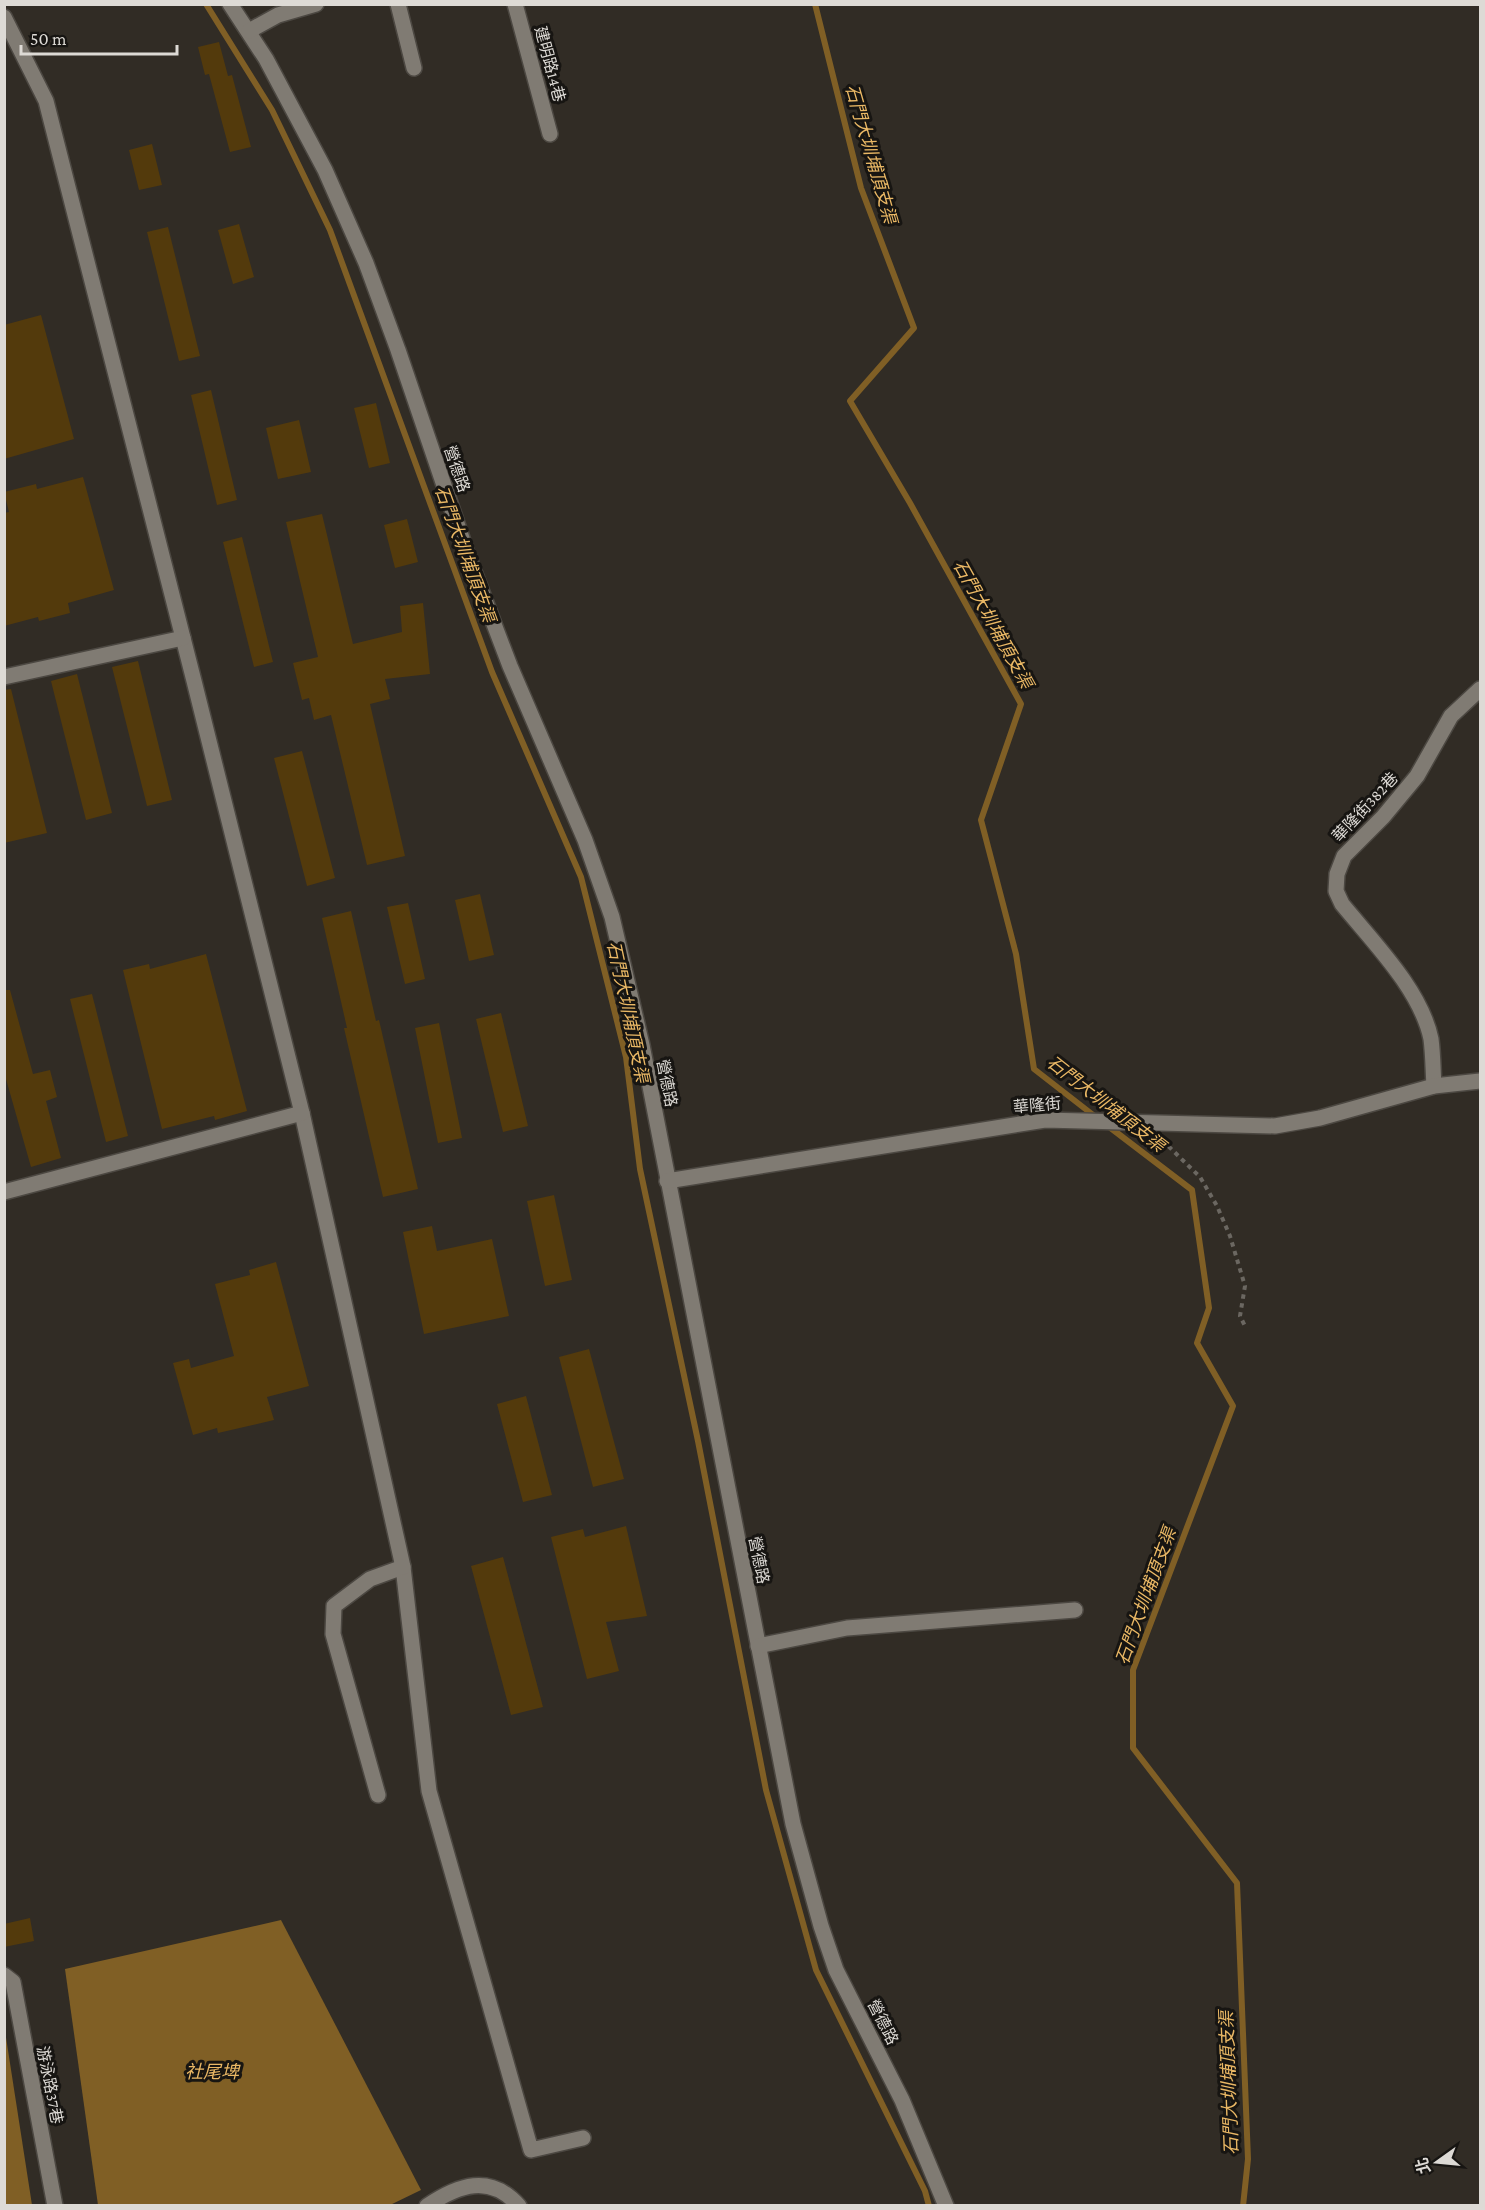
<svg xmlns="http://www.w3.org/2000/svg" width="1485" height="2210" font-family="'Crimson Pro','Noto Sans TC',serif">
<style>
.water{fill:#805f25}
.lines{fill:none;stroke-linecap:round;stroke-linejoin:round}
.stream{stroke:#805f25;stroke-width:6}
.building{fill:#533a0c}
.minor-casing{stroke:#4c4842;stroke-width:18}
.path{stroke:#6b6761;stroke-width:4;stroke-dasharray:4.5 4.5;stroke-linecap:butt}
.minor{stroke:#807b73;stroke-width:15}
.labels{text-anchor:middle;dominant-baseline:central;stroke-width:6;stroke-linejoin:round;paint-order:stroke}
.street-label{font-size:16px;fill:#dddad5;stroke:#171512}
.water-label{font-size:18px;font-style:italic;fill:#eab865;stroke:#171512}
</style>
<rect width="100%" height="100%" fill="#312c25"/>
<g class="water">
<path d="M281,1920L421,2190L388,2206L98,2205L65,1969Z"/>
<path d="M4,2031H5L32,2205H5Z"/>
</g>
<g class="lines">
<g class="stream">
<path d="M206,4L272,110L330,230L492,672L581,877L626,1057L640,1169L698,1441L766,1790L816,1970L925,2191L929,2206"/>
<path d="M815,4L861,188L914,328L850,401L910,503L1021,704L981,820L1016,954L1034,1069L1097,1118"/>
<path d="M1108,1126L1192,1190L1209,1308L1197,1343L1233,1406L1133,1670V1748L1237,1883L1248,2159L1243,2206"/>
</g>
</g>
<g class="building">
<path d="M219,42L228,76L232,75L251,147L230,152L209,74L205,75L198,47Z"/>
<path d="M152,144L162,185L139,190L129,150Z"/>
<path d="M239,224L254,277L233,284L218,230Z"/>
<path d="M168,227L200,356L179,361L147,232Z"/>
<path d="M41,315L74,439L4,459V325Z"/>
<path d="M211,390L237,500L217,505L191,395Z"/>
<path d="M376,403L390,463L369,468L354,408Z"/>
<path d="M299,420L311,472L278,479L266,428Z"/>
<path d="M83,477L114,590L68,603L70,613L39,621L38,617L4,626V513L9,512L4,492L36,484L37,489Z"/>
<path d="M322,514L353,644L402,632L400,606L423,603L430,674L385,679L390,699L370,704L405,856L367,865L331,715L314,720L309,698L302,700L293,663L318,657L286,522Z"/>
<path d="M407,519L418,562L395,568L384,525Z"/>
<path d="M242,537L273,662L254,667L223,542Z"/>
<path d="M138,661L172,800L147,806L112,667Z"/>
<path d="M77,674L112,813L86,820L51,681Z"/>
<path d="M11,689L47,833L4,843V690Z"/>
<path d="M302,751L335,878L307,886L274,758Z"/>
<path d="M480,894L494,955L469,961L455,900Z"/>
<path d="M408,903L425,979L405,984L387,907Z"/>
<path d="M351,911L376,1021L379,1020L418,1189L383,1197L344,1028H347L322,918Z"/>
<path d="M206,954L247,1111L215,1120L214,1116L162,1129L123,970L149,964L150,969Z"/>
<path d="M4,990H10L33,1074L50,1070L57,1097L46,1101L61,1158L31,1167L4,1072Z"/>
<path d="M92,994L128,1136L106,1142L70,999Z"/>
<path d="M501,1013L528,1126L503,1132L476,1019Z"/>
<path d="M439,1023L462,1138L438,1143L415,1028Z"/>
<path d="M554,1195L572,1280L545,1286L527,1201Z"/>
<path d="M432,1226L437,1251L492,1239L509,1316L424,1334L403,1232Z"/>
<path d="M276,1262L309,1386L267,1397L274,1420L218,1433L217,1428L193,1435L173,1363L189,1359L191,1368L234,1356L215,1284L250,1275L249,1270Z"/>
<path d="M589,1349L624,1479L593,1487L559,1357Z"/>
<path d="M526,1396L552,1495L523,1502L497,1404Z"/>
<path d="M626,1526L647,1616L606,1622L619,1671L587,1679L551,1537L583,1529L585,1537Z"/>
<path d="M503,1557L543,1707L511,1715L471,1566Z"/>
<path d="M30,1918L34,1941L4,1947V1924Z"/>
</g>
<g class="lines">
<defs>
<g id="minor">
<path d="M230,4L266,59L325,170L366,263L398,350L467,553L510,666L585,840L612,917L642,1045L793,1824L821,1926L836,1970L902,2100L946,2206"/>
<path d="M398,4L414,68"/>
<path d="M515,4L550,134"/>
<path d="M4,17L46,101L194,681L302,1113L403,1567L429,1791L531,2150L583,2138"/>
<path d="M249,31L278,15L316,4"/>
<path d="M4,677L183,638"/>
<path d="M1434,1086C1433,1071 1433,1054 1431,1039C1421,990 1373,942 1342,904L1336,891L1337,874L1344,856L1383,817L1417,776L1451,716L1480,689"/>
<path d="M667,1181L1045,1120L1275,1126L1320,1118L1434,1086L1480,1081"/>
<path d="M4,1192L302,1113"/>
<path d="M758,1646L847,1628L1075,1610"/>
<path d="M378,1795L333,1634L334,1606L370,1579L403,1567"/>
<path d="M4,1975L13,1982L55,2206"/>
<path d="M427,2206C458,2185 490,2173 519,2206"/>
</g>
</defs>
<use href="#minor" class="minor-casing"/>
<path class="path" d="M1162,1140L1200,1177L1217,1206L1230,1236L1245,1286L1240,1316L1245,1326"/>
<use href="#minor" class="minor"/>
</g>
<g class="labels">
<g class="street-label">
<text transform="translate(550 64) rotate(75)">建明路14巷</text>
<text transform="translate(457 469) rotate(71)">營德路</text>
<text transform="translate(1365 807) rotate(-47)">華隆街382巷</text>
<text transform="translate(667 1083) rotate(79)">營德路</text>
<text transform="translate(1037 1105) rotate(-5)">華隆街</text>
<text transform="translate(759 1560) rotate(79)">營德路</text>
<text transform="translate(883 2022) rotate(63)">營德路</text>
<text transform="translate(50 2085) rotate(79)">游泳路37巷</text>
</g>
<g class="water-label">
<text transform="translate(871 154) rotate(74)">石門大圳埔頂支渠</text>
<text transform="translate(465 554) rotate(70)">石門大圳埔頂支渠</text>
<text transform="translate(993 624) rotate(61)">石門大圳埔頂支渠</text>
<text transform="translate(628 1012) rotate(78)">石門大圳埔頂支渠</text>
<text transform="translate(1106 1104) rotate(38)">石門大圳埔頂支渠</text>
<text transform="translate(1146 1596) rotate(-70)">石門大圳埔頂支渠</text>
<text x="212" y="2072">社尾埤</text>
<text transform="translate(1229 2083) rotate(-92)">石門大圳埔頂支渠</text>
</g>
</g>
<rect width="1485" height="2210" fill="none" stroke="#dddad5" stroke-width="12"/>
<g transform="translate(1437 2162) rotate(255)" stroke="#171512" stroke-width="4.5" paint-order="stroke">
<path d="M0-4.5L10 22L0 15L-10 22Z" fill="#dddad5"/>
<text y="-9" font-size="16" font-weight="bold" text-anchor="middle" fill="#dddad5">北</text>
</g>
<path d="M21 45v9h156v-9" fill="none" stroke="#dddad5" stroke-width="3"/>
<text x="30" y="45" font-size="18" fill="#dddad5" stroke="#171512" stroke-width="4.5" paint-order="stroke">50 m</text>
</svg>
